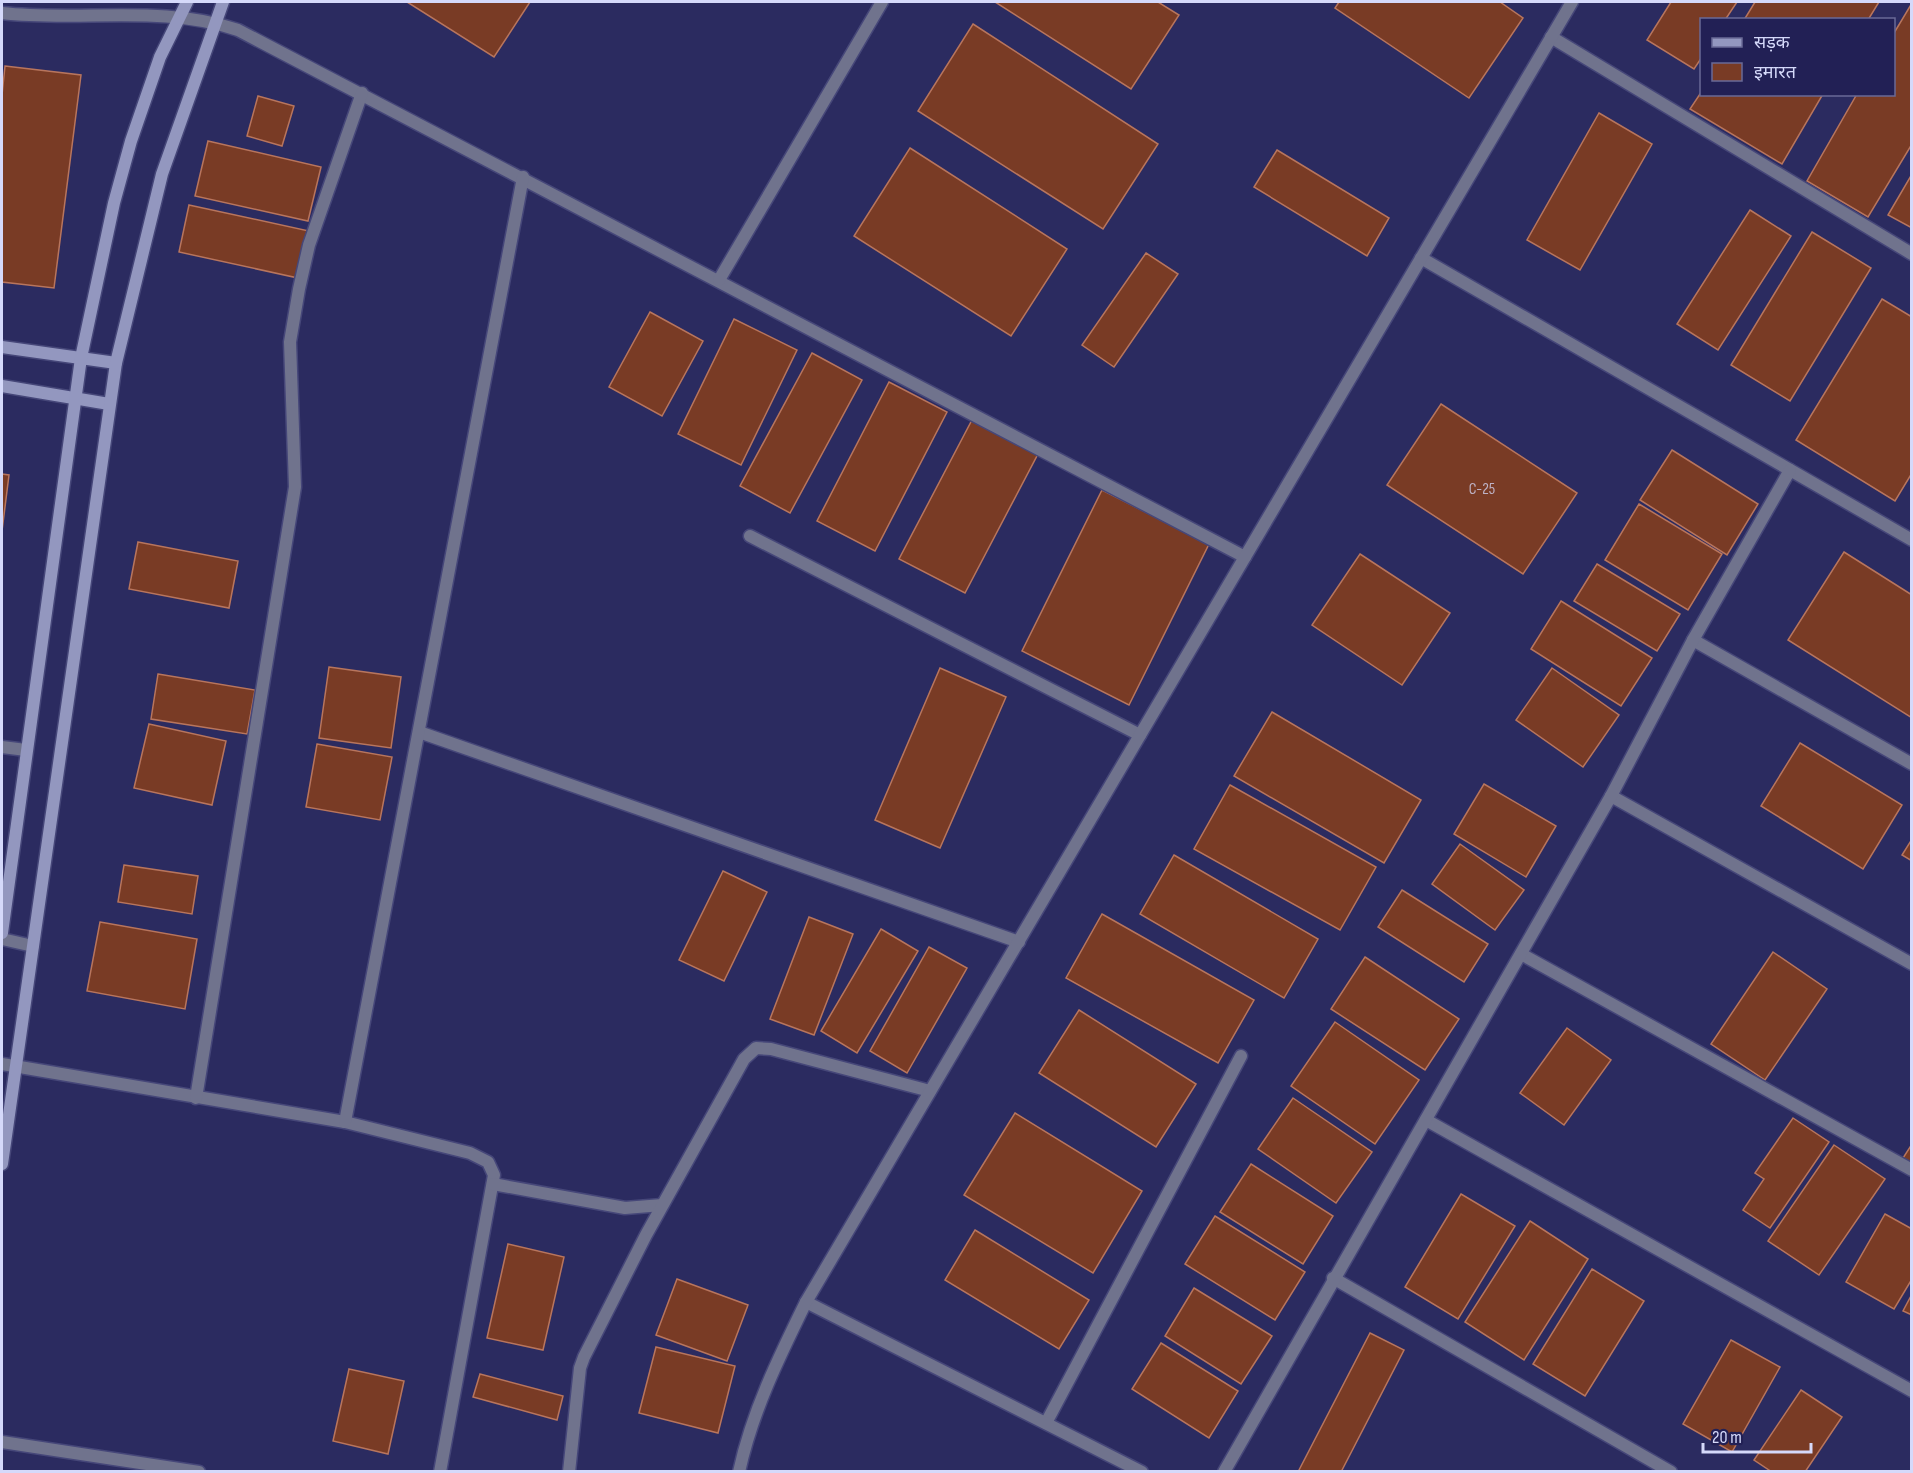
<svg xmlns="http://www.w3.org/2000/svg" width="1913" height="1473" font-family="'Sofia Sans Condensed','Noto Sans Devanagari',sans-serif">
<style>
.building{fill:#793b25;stroke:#b8755d;stroke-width:1.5}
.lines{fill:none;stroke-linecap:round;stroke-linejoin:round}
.lane-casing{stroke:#464779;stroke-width:15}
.street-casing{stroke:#464779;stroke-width:15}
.secondary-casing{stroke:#464779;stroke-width:15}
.lane{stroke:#70738d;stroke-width:12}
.street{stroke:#70738d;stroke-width:12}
.secondary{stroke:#9397bf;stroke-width:12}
.labels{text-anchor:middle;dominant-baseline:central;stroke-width:4.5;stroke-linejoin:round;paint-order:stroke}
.number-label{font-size:16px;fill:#beb2c5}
</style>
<rect width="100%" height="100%" fill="#2b2b60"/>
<g class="building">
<path d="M407,2H530L494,57Z"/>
<path d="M995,2H1158L1179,15L1131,89Z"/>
<path d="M1339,2H1500L1523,18L1469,98L1335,8Z"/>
<path d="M1671,2H1737L1725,20H1702V57L1694,69L1647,40Z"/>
<path d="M1755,2H1879L1868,20H1744Z"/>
<path d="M1912,3V144L1868,217L1807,181L1857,94H1894V33Z"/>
<path d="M973,24L1158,144L1103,229L918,111Z"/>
<path d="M5,66L81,75L54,288L2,282V95Z"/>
<path d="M1702,91V94H1823L1782,164L1690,109Z"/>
<path d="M258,96L294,106L282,146L247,136Z"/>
<path d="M1599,113L1652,144L1580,270L1527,240Z"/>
<path d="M208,141L321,167L308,221L195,196Z"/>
<path d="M910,148L1067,249L1011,336L854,236Z"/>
<path d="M1277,150L1389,218L1367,256L1254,187Z"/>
<path d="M1912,174V228L1888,215Z"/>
<path d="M189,205L309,231L298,278L179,252Z"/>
<path d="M1750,210L1791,236L1718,350L1677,324Z"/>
<path d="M1812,232L1871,268L1790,401L1731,365Z"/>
<path d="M1146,253L1178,274L1114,367L1082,345Z"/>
<path d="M1882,299L1912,317V473L1895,501L1796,440Z"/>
<path d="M650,312L703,341L662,416L609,387Z"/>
<path d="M734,319L797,350L741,465L678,434Z"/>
<path d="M812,353L862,380L790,513L740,486Z"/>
<path d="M889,382L947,412L875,551L817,521Z"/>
<path d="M1441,404L1577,493L1523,574L1387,485Z"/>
<path d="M973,418L1039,452L965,593L899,559Z"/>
<path d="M1672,450L1758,504L1727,555L1640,500Z"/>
<path d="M2,474L9,475L2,531Z"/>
<path d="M1102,490L1209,544L1129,705L1022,651Z"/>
<path d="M1639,504L1722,554L1688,610L1605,560Z"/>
<path d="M138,542L238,561L229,608L129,589Z"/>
<path d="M1844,552L1912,595V718L1788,640Z"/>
<path d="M1360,554L1450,613L1402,685L1312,625Z"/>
<path d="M1597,564L1680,614L1657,651L1574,601Z"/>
<path d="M1561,601L1652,658L1621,706L1531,649Z"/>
<path d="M329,667L401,677L391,748L319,738Z"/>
<path d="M940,668L1006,697L940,848L875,820Z"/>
<path d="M1552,668L1619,715L1583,767L1516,720Z"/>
<path d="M158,674L255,690L247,734L151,719Z"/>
<path d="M1272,712L1421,800L1384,863L1234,776Z"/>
<path d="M149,724L226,741L212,805L134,788Z"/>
<path d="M1800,743L1902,805L1863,869L1761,806Z"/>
<path d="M317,744L392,757L380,820L306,807Z"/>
<path d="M1484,784L1556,826L1526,877L1454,834Z"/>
<path d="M1230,785L1376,867L1340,930L1194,849Z"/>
<path d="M1912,839V861L1902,855Z"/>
<path d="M1460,844L1524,890L1495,930L1432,884Z"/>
<path d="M1174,855L1318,939L1284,998L1140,914Z"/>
<path d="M124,865L198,876L192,914L118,902Z"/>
<path d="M723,871L767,892L724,981L679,960Z"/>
<path d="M1402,890L1488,944L1464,982L1378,927Z"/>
<path d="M1102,914L1254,1000L1218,1063L1066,978Z"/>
<path d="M809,917L853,934L814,1035L770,1019Z"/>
<path d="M100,922L197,939L185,1009L87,991Z"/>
<path d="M881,929L918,951L857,1053L821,1031Z"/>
<path d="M929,947L967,968L907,1073L870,1051Z"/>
<path d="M1773,952L1827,989L1765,1080L1711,1044Z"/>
<path d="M1365,957L1459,1019L1425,1070L1331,1009Z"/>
<path d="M1079,1010L1196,1084L1156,1147L1039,1073Z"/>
<path d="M1335,1022L1419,1080L1375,1144L1291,1086Z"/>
<path d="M1567,1028L1611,1060L1564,1125L1520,1093Z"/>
<path d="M1293,1098L1372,1152L1336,1203L1258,1149Z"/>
<path d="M1015,1113L1142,1191L1093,1273L964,1195Z"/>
<path d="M1793,1118L1829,1142L1770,1228L1743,1210L1764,1179L1755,1173Z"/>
<path d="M1912,1144V1164L1903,1158Z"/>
<path d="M1834,1145L1885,1179L1819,1275L1768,1241Z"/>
<path d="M1251,1164L1333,1216L1303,1264L1220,1212Z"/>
<path d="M1461,1194L1515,1226L1458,1319L1405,1287Z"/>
<path d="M1885,1214L1912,1229V1279L1894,1309L1846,1282Z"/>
<path d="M1215,1216L1305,1272L1275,1320L1185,1264Z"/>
<path d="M1530,1221L1588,1259L1524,1360L1465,1322Z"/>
<path d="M975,1230L1089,1300L1059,1349L945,1280Z"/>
<path d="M508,1244L564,1257L543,1350L487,1338Z"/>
<path d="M1592,1269L1644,1301L1585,1396L1533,1364Z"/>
<path d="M677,1279L748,1305L727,1361L656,1335Z"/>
<path d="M1194,1288L1272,1336L1241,1384L1165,1336Z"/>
<path d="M1912,1294V1315L1903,1311Z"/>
<path d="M1370,1333L1404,1350L1341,1472H1298Z"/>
<path d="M1731,1340L1780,1367L1732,1452L1683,1424Z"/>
<path d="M1161,1343L1238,1391L1209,1438L1132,1389Z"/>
<path d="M656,1347L735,1366L718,1433L639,1413Z"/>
<path d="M349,1369L404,1381L388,1454L333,1441Z"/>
<path d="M480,1374L563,1396L557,1420L473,1397Z"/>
<path d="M1801,1390L1842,1417L1805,1472H1772L1754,1460Z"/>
</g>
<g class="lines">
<defs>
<g id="lane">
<path d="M2,747L26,750"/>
<path d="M1046,1423L1241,1056"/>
</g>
<g id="street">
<path d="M2,13C79,22 164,4 238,30L1245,557"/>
<path d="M1551,37L1912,254"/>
<path d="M1421,258L1912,540"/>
<path d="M719,280L882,2"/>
<path d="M750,536L1140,735"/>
<path d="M1693,640L1912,764"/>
<path d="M419,732L1019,942"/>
<path d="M1611,796L1912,964"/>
<path d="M2,939L33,946"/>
<path d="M1521,954L1912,1170"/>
<path d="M2,1064L345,1122L470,1153L488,1162L494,1175L440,1472"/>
<path d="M196,1098L295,487L290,342L299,289L309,245L362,93"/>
<path d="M1426,1120L1912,1391"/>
<path d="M345,1122L523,177"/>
<path d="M493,1184L625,1208L662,1205"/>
<path d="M1333,1278L1671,1472"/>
<path d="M806,1302L1142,1472"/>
<path d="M2,1442L199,1472"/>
<path d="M569,1472L580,1368L584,1357L646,1235L744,1059L756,1048L771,1049L930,1091"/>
<path d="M739,1472C752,1412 779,1357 806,1302L1572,2"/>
<path d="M1224,1472L1611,796L1693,640L1790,470"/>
</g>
<g id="secondary">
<path d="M2,347L116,363"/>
<path d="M2,386L109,404"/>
<path d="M2,933L81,358L114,203L131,141L160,57L187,2"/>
<path d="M2,1164L116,363L162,174L223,2"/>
</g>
</defs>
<use href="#lane" class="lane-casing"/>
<use href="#street" class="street-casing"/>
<use href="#secondary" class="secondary-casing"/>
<use href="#lane" class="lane"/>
<use href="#street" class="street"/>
<use href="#secondary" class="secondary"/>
</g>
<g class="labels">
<g class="number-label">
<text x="1482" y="489">C-25</text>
</g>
</g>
<rect width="1913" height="1473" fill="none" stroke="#d5d9fa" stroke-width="6"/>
<rect x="1700" y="18" width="195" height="78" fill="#222055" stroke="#6a6a97" stroke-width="1.5"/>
<rect x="1712" y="38" width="30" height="9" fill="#9397bf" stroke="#6a6a97" stroke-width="1.5"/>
<text x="1754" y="48" font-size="18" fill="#d5d9fa">सड़क</text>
<rect x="1712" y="63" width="30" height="18" fill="#793b25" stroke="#6a6a97" stroke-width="1.5"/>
<text x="1754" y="78" font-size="18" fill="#d5d9fa">इमारत</text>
<path d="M1703 1443v9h108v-9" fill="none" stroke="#d5d9fa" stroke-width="3"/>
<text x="1712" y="1443" font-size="18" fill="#d5d9fa" stroke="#222055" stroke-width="4.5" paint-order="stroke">20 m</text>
</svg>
